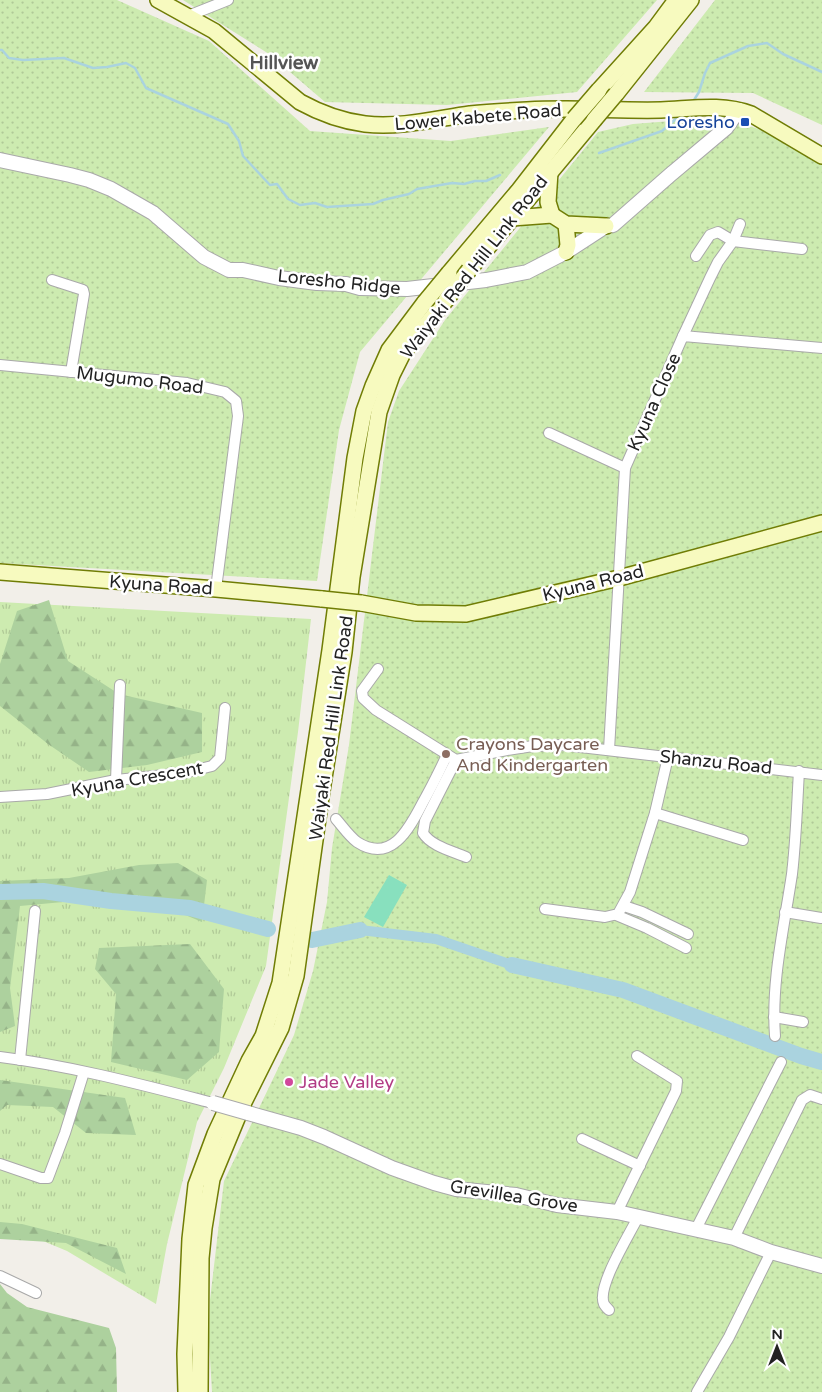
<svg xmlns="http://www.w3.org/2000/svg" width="822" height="1392" font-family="'Varela Round',sans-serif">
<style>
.grass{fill:url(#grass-tufts)}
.forest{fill:url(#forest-firs)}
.garden{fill:url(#garden-dots)}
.pitch{fill:#88e0be}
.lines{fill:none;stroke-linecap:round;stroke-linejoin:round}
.stream{stroke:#aad3df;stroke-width:2.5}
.canal{stroke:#aad3df;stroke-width:10}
.river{stroke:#aad3df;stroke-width:16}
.minor-casing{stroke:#a9a9a9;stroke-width:12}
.tertiary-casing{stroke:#a9a9a9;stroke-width:16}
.secondary-casing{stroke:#707d05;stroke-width:18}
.minor{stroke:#fff;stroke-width:10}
.tertiary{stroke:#fff;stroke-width:14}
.secondary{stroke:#f7fabf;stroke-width:15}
.tertiary-bridge-casing{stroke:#a9a9a9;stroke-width:16;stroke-linecap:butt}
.secondary-bridge-casing{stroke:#707d05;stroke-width:18;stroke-linecap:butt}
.tertiary-bridge{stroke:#fff;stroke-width:14}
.secondary-bridge{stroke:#f7fabf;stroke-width:15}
.transit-dot{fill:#1a4fb4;stroke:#fff;stroke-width:2}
.education-dot{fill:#8d6e63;stroke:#fff;stroke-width:2}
.hotel-dot{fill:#d1479c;stroke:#fff;stroke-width:2}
.labels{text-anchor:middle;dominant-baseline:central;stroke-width:5;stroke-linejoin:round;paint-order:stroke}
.street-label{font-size:18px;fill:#222;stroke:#fff}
.transit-label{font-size:18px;fill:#164399;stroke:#fff;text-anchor:end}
.education-label{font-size:18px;fill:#785e54;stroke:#fff;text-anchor:start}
.hotel-label{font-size:18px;fill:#b23c85;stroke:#fff;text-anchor:start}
.neighbourhood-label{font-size:19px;font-weight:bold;fill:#555;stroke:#fff}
</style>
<defs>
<pattern id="grass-tufts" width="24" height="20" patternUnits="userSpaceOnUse" patternTransform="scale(1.25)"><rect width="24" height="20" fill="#cdebb0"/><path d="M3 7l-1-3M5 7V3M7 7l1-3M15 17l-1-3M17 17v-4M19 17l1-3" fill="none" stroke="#b0c997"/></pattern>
<pattern id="forest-firs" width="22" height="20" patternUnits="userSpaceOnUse" patternTransform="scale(1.25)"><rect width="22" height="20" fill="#add19e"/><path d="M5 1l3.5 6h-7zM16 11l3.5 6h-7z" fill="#95b388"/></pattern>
<pattern id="garden-dots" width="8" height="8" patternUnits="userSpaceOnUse" patternTransform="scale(1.25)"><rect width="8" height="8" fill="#cdebb0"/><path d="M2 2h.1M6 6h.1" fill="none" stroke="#b0c997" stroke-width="1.8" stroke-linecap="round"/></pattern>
</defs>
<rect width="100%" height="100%" fill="#f2efe9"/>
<path class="grass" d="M0,602L311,619L298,732L266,966L224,1068L197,1122L167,1244L156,1304L67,1251L0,1223Z"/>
<g class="forest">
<path d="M49,600L68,661L119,694L202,713V752L147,765L89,772L48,744L0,706V664L17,611Z"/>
<path d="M178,863L207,880L202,922L138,895L20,906L10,988L15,1026L0,1032V881L69,878L139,865Z"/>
<path d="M190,944L224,989L219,1052L187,1080L111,1062L116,994L95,969L99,948Z"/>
<path d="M0,1080L125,1098L136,1135L86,1133L53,1107L7,1105L0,1111Z"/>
<path d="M0,1222L22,1224L117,1248L126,1274L66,1243L0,1239Z"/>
<path d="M0,1284L7,1293L27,1307L109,1328L116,1348L117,1392H0Z"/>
</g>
<g class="garden">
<path d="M0,0H117L209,41L310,131L451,141L549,127L360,352L339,430L317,581L0,563Z"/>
<path d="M183,0H657L577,92L447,105L325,102L269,54Z"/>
<path d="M715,0H822V125L753,93L644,92Z"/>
<path d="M723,117L761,130L822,163V1392H212L209,1341L210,1300L224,1181L294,1035L313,971L327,902L332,848L349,745L388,422L399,391L445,320L598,132L633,124Z"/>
</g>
<path class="pitch" d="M389,875L407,885L383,927L364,917Z"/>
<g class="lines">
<g class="stream">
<path d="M0,50H2L9,58L23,60L64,58L93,68L107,67L126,63L135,68L146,88L228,124L239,141L243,156L270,185L277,184L288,199L300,205L315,203L327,207L373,204L383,200L409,194L417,189L452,183L464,184L475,181H486L500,175"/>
<path d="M694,100L699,92L705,73L710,63L748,46L767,43L783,54L822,72"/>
<path d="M599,153L662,131L679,116"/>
</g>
<path class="canal" d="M360,930L436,939L512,965"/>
<g class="river">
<path d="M0,892L43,891L111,901L190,908L268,929"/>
<path d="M312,940L360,930"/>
<path d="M512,965L623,990L801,1056L822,1062"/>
</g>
<defs>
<g id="minor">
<path d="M188,16L228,0"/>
<path d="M696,256L710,235L718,232L733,241L802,249"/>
<path d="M52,280L83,290L84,294L71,372"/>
<path d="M683,336L710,278L718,262L733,241L740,224"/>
<path d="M0,365L187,383L225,392L236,401L238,416L216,589"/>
<path d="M549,433L625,468"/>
<path d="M378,669L362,691L363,698L376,710L456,760L507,750L533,746L563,745L822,775"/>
<path d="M609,750L625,468L683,336L822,348"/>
<path d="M456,760L425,821L423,833C431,846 452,851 466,857"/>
<path d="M116,780L120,685"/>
<path d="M0,797L47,794L116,780L184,773L212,766L220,758L225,708"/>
<path d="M655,813L743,840"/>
<path d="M336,819C343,827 349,836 357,842C391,864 409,829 422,804C431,788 439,772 447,755"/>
<path d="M624,906L642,912L688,934"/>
<path d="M545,909L605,917L618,914L630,892L655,813L668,757"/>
<path d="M785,912L821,918"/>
<path d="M616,915L647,928L686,948"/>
<path d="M774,1017L803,1022"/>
<path d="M775,1036C771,981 784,928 792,874C796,840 797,805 799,771"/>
<path d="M0,1057C72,1066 143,1085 213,1103"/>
<path d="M20,1060L35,911"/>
<path d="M582,1139L640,1166"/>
<path d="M0,1164L41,1178H48L65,1133L84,1072"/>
<path d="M617,1212L676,1091L677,1081L637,1056"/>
<path d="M696,1229L781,1062"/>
<path d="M734,1238L802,1100L810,1095L822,1099"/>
<path d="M0,1276L36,1293"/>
<path d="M609,1310C607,1308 605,1306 604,1304C596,1287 630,1234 638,1217"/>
<path d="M697,1392L729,1337L771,1252"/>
</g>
<g id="tertiary">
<path d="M0,160L70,175L89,180L111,189L153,213L204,257L229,270H243L279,278L317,283L346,284L360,288L407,289L486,280L527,272L566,252L606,226L613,225L670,175L726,128L739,110"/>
<path d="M248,1113L301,1128L324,1137L392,1168L434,1183L456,1189L516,1195L557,1205L617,1212L734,1238L771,1252L822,1266"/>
</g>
<g id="secondary">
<path d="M158,0L214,31L300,102C320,113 341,121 365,124C400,128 435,119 470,114C489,112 508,111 527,110C572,107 616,111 661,110C691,109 721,103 751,114L822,156"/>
<path d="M599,90L656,27L676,0"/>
<path d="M616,94L691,0"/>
<path d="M550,172L548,202L552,215"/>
<path d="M512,218L552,215L566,224L606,226"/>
<path d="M566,252L568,245L566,224"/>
<path d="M469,270L594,120"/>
<path d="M449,273L519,190L574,119"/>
<path d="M0,572L216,589L322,599"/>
<path d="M361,603L416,613L466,614L619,578L822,523"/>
<path d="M186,1392L185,1354L190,1239L196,1185L215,1134L249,1061L263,1036L280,983L330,650L355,458L364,411L373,386L389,350L425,302"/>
<path d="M200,1392L201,1258L204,1228L212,1179L243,1104L281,1028L296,976L321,797L344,652L352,577L379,412L392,375L403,353L446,300"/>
</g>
</defs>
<use href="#minor" class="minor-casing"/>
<use href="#tertiary" class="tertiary-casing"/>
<use href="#secondary" class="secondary-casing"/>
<use href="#minor" class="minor"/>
<use href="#tertiary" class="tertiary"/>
<use href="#secondary" class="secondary"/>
<defs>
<path id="tertiary-bridge" d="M213,1103L248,1113"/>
<g id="secondary-bridge">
<path d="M574,119L599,90"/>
<path d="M594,120L616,94"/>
<path d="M446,300L469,270"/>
<path d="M425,302L449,273"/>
<path d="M322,599L361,603"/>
</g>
</defs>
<use href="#tertiary-bridge" class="tertiary-bridge-casing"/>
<use href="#secondary-bridge" class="secondary-bridge-casing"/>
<use href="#tertiary-bridge" class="tertiary-bridge"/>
<use href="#secondary-bridge" class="secondary-bridge"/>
</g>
<rect class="transit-dot" x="740" y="117" width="10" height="10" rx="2.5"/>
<circle class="education-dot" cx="446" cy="754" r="5"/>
<circle class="hotel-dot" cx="289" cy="1082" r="5"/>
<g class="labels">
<g class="street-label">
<text transform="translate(478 117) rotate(-5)">Lower Kabete Road</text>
<text transform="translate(474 267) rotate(-52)">Waiyaki Red Hill Link Road</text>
<text transform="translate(339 282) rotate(6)">Loresho Ridge</text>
<text transform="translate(140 380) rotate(7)">Mugumo Road</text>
<text transform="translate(654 402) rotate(-66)">Kyuna Close</text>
<text transform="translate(593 583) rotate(-14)">Kyuna Road</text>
<text transform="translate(161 585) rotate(4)">Kyuna Road</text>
<text transform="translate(331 728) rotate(-82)">Waiyaki Red Hill Link Road</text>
<text transform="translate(716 762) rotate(6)">Shanzu Road</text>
<text transform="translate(137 779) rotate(-10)">Kyuna Crescent</text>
<text transform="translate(514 1196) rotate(9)">Grevillea Grove</text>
</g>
<g class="transit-label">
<text x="735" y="122">Loresho</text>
</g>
<g class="education-label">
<text x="456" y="744">Crayons Daycare<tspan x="456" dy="21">And Kindergarten</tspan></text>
</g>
<g class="hotel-label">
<text x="299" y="1082">Jade Valley</text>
</g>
<g class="neighbourhood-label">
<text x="284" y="63">Hillview</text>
</g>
</g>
<g transform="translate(777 1347)" stroke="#ffffff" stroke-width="4" paint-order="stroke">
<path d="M0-4L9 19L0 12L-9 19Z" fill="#222222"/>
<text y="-8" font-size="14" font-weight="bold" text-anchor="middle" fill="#222222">N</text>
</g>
</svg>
